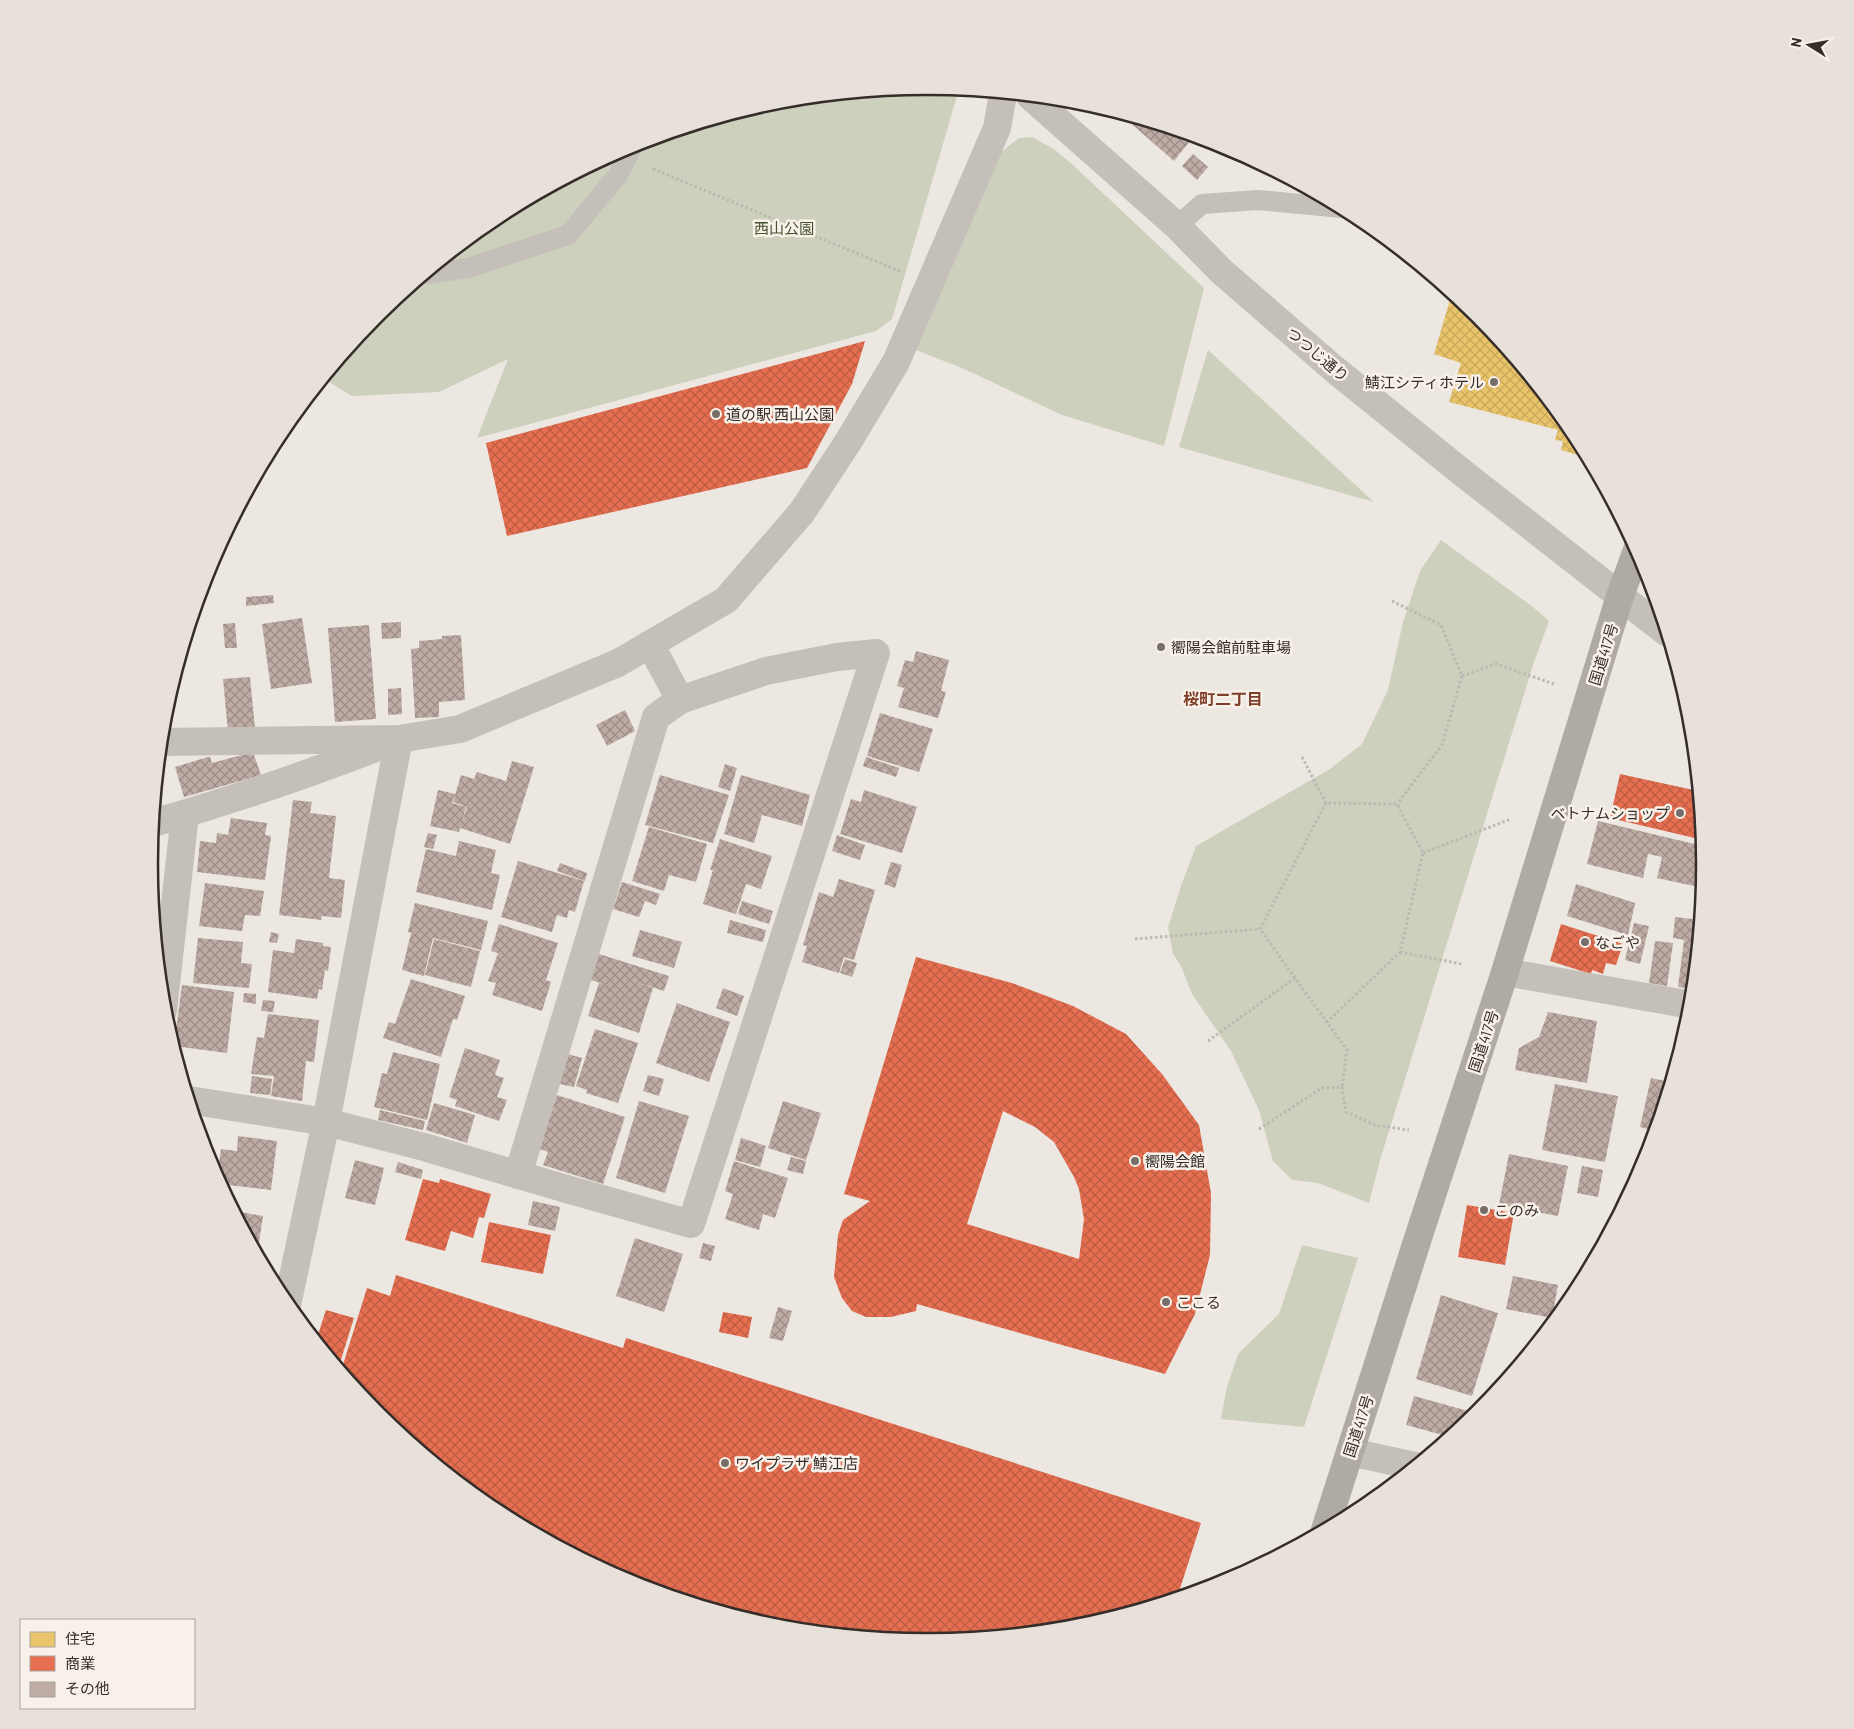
<svg xmlns="http://www.w3.org/2000/svg" width="1854" height="1729" font-family="Barlow,'Noto Sans JP',sans-serif">
<style>
.green{fill:#cdd0bc}
.homes{fill:url(#homes-cross-hatch)}
.shops{fill:url(#shops-cross-hatch);fill-rule:evenodd}
.building{fill:url(#building-cross-hatch)}
.lines{fill:none;stroke-linecap:round;stroke-linejoin:round}
.path{stroke:#bdb8b3;stroke-width:3;stroke-dasharray:2.5 2.5;stroke-linecap:butt}
.service{stroke:#c5bfba;stroke-width:20}
.minor{stroke:#c5bfba;stroke-width:28}
.tertiary{stroke:#c5bfba;stroke-width:28}
.trunk{stroke:#b0aaa4;stroke-width:28}
.poi-dot{fill:#756e69;stroke:#f8f1e9;stroke-width:2}
.labels{text-anchor:middle;dominant-baseline:central;stroke-width:5;stroke-linejoin:round;paint-order:stroke}
.park-label{font-size:15px;fill:#45522f;stroke:#f8f1e9}
.street-label{font-size:15px;fill:#352d29;stroke:#f8f1e9}
.poi-label{font-size:15px;fill:#352d29;stroke:#f8f1e9;text-anchor:start}
.neighbourhood-label{font-size:16px;font-weight:bold;fill:#7e3e28;stroke:#f8f1e9}
.rim{fill:none;stroke:#352d29;stroke-width:2.5}
</style>
<defs>
<pattern id="homes-cross-hatch" width="8" height="8" patternUnits="userSpaceOnUse" patternTransform="scale(1.25)"><rect width="8" height="8" fill="#e9c46a"/><path d="M0 0l8 8M0 8l8-8" fill="none" stroke="#c8a95c"/></pattern>
<pattern id="shops-cross-hatch" width="8" height="8" patternUnits="userSpaceOnUse" patternTransform="scale(1.25)"><rect width="8" height="8" fill="#e76f51"/><path d="M0 0l8 8M0 8l8-8" fill="none" stroke="#bc5c43"/></pattern>
<pattern id="building-cross-hatch" width="8" height="8" patternUnits="userSpaceOnUse" patternTransform="scale(1.25)"><rect width="8" height="8" fill="#beaca4"/><path d="M0 0l8 8M0 8l8-8" fill="none" stroke="#9b8c86"/></pattern>
</defs>
<rect width="100%" height="100%" fill="#ece7e1"/>
<g class="green">
<path d="M927,86L959,89L892,319L876,331L477,438L508,359L439,392L352,396L324,379L377,314L495,217L629,145L775,101Z"/>
<path d="M1032,137L1055,150L1073,165L1204,288L1164,446L1062,415L962,368L913,349L1001,152L1019,138Z"/>
<path d="M1208,350L1374,502L1179,447Z"/>
<path d="M1441,540L1533,607L1549,621L1534,662L1380,1160L1369,1203L1318,1183L1292,1180L1273,1161L1259,1110L1231,1051L1192,994L1181,966L1173,954L1168,927L1181,886L1196,846L1330,769L1362,744L1388,690L1403,622L1420,571Z"/>
<path d="M1302,1245L1358,1258L1304,1427L1221,1419L1227,1387L1238,1354L1279,1314Z"/>
</g>
<path class="homes" d="M1452,293L1478,314L1574,432L1588,458L1561,450L1563,441L1555,440L1558,430L1449,402L1461,363L1434,354Z"/>
<g class="shops">
<path d="M865,341L852,384L807,468L507,536L486,443Z"/>
<path d="M1620,774L1698,791L1703,840L1610,818Z"/>
<path d="M1561,924L1623,944L1616,965L1606,963L1603,974L1592,970L1591,974L1550,961Z"/>
<path d="M916,957L1012,983L1073,1006L1126,1034L1162,1074L1199,1125L1211,1193L1210,1255L1195,1314L1165,1374L917,1304L916,1311L891,1317H866L852,1311L842,1298L834,1277L838,1235L843,1220L870,1201L844,1194ZM1003,1111L1035,1127L1054,1142L1074,1177L1079,1189L1084,1219L1079,1259L967,1224Z"/>
<path d="M423,1179L439,1183L440,1179L491,1194L484,1218L479,1217L473,1238L451,1231L445,1251L405,1240Z"/>
<path d="M1467,1205L1514,1213L1505,1265L1458,1257Z"/>
<path d="M489,1222L551,1235L543,1274L481,1262Z"/>
<path d="M396,1275L623,1348L626,1338L1201,1523L1177,1598L1079,1628L927,1643L775,1628L629,1583L494,1511L376,1415L341,1371L367,1288L390,1296Z"/>
<path d="M326,1310L354,1318L339,1366L336,1365L316,1341Z"/>
<path d="M723,1312L752,1317L748,1338L719,1332Z"/>
</g>
<g class="building">
<path d="M1119,113L1160,126L1194,136L1174,161Z"/>
<path d="M1193,154L1208,167L1197,180L1182,166Z"/>
<path d="M273,595L274,603L246,606V597Z"/>
<path d="M302,618L312,683L271,689L262,624Z"/>
<path d="M401,622V638L382,639L381,623Z"/>
<path d="M235,623L237,648H225L223,624Z"/>
<path d="M369,625L376,719L335,722L328,628Z"/>
<path d="M461,635L465,700L439,702V717L415,718L411,649L419,648V641L442,639V636Z"/>
<path d="M916,651L949,660L941,691L946,692L938,718L898,707L904,688L897,686L905,660L913,662Z"/>
<path d="M250,677L255,729L228,732L223,679Z"/>
<path d="M401,688L402,714L388,715V689Z"/>
<path d="M625,710L635,731L607,746L596,725Z"/>
<path d="M880,713L933,729L919,772L867,756Z"/>
<path d="M253,752L261,775L184,797L175,767L208,757H210L212,763Z"/>
<path d="M866,757L899,768L896,777L863,766Z"/>
<path d="M512,761L534,767L510,844L460,828L459,832L430,826L438,790L455,794L452,803L466,807L462,822L467,807L453,802L461,775L474,779L477,772L506,781Z"/>
<path d="M725,764L737,768L730,791L718,787Z"/>
<path d="M660,775L729,795L713,843L645,825Z"/>
<path d="M741,775L810,795L802,826L762,815L754,843L724,834Z"/>
<path d="M864,790L917,807L902,853L840,834L851,799L861,802Z"/>
<path d="M293,800L312,802L310,813L336,816L329,878L345,880L341,918L322,916L321,920L279,915Z"/>
<path d="M231,818L267,823L265,835L271,836L265,880L197,872L200,841L216,843L217,833L228,835Z"/>
<path d="M1598,821L1703,846L1705,865L1703,888L1657,878L1662,857L1648,854L1643,878L1587,864Z"/>
<path d="M649,827L707,844L696,882L669,875L664,891L632,881Z"/>
<path d="M428,833L437,835L433,849L424,847Z"/>
<path d="M837,835L865,845L860,860L832,851Z"/>
<path d="M720,839L772,856L761,889L746,884L736,914L703,904L713,870H710Z"/>
<path d="M459,841L496,850L491,873L500,875L492,910L416,892L426,849L456,856Z"/>
<path d="M518,861L584,881L575,912L569,910L567,918L557,915L552,932L501,917Z"/>
<path d="M891,862L902,865L895,888L884,884Z"/>
<path d="M560,863L587,873L585,881L557,871Z"/>
<path d="M839,879L875,890L854,960L844,957L839,973L802,962L807,946L803,945L819,892L833,897Z"/>
<path d="M622,882L660,894L656,905L645,901L639,917L613,909Z"/>
<path d="M205,883L264,891L260,916L245,915L242,931L199,926Z"/>
<path d="M1576,884L1635,903L1628,935L1567,916Z"/>
<path d="M742,901L773,911L769,924L738,914Z"/>
<path d="M415,903L488,921L481,950L433,938L424,976L402,970L411,933L418,934L408,932Z"/>
<path d="M1675,917L1700,920L1693,989L1678,987L1684,940L1673,938Z"/>
<path d="M730,920L766,930L763,942L727,933Z"/>
<path d="M1634,923L1649,926L1640,964L1625,960Z"/>
<path d="M499,924L558,943L546,980L551,982L542,1011L492,995L496,983L488,981L498,953L491,951Z"/>
<path d="M640,930L682,942L674,968L632,956Z"/>
<path d="M271,932L279,934L277,943L269,942Z"/>
<path d="M198,938L243,942L241,963L252,964L249,988L193,983Z"/>
<path d="M296,939L323,943V946L331,947L328,971L325,970L322,990L319,989L317,999L268,992L273,950L294,953Z"/>
<path d="M434,939L480,951L471,987L425,975Z"/>
<path d="M1655,941L1673,943L1667,986L1649,983Z"/>
<path d="M599,954L669,976L664,991L633,981L653,988L639,1033L588,1016L599,983L609,986L591,980Z"/>
<path d="M845,959L857,963L852,977L840,973Z"/>
<path d="M411,979L465,996L457,1020L453,1019L441,1057L383,1038L389,1022L395,1024Z"/>
<path d="M182,985L234,992L227,1053L174,1046Z"/>
<path d="M723,988L744,996L737,1016L716,1008Z"/>
<path d="M244,993L256,994V1004L243,1002Z"/>
<path d="M263,1000L275,1001L273,1012L261,1011Z"/>
<path d="M677,1003L730,1022L709,1082L656,1063Z"/>
<path d="M1548,1012L1597,1021L1587,1083L1515,1070L1519,1048L1539,1037Z"/>
<path d="M268,1014L319,1020L314,1062L306,1061L302,1101L271,1096L274,1076L251,1074L257,1037L264,1038Z"/>
<path d="M595,1029L638,1043L618,1103L586,1093L587,1090L576,1086Z"/>
<path d="M465,1048L500,1060L495,1075L504,1078L497,1097L507,1100L499,1121L455,1106L457,1100L449,1097Z"/>
<path d="M393,1052L440,1064L427,1120L374,1107L382,1073L387,1074Z"/>
<path d="M568,1054L582,1058L574,1087L559,1084Z"/>
<path d="M648,1075L664,1079L659,1096L643,1091Z"/>
<path d="M252,1076L272,1079L270,1095L250,1093Z"/>
<path d="M1651,1078L1670,1082L1655,1131L1640,1127Z"/>
<path d="M1555,1084L1618,1096L1605,1162L1542,1150Z"/>
<path d="M557,1095L625,1117L603,1184L543,1165L548,1152L539,1149Z"/>
<path d="M639,1101L689,1116L665,1193L616,1178Z"/>
<path d="M783,1101L821,1113L806,1160L768,1148Z"/>
<path d="M434,1103L475,1115L467,1143L426,1130Z"/>
<path d="M380,1110L425,1121L423,1130L378,1120Z"/>
<path d="M196,1124L204,1125L202,1141Z"/>
<path d="M238,1136L277,1141L271,1190L220,1184L217,1179L221,1149L237,1151Z"/>
<path d="M741,1138L766,1146L760,1167L735,1160Z"/>
<path d="M1509,1154L1568,1166L1558,1216L1499,1205Z"/>
<path d="M791,1157L806,1161L803,1174L787,1170Z"/>
<path d="M355,1160L384,1168L375,1205L345,1198Z"/>
<path d="M734,1161L788,1178L775,1218L763,1214L759,1230L725,1219L733,1194L725,1191Z"/>
<path d="M398,1162L423,1170L421,1179L395,1172Z"/>
<path d="M1582,1166L1603,1170L1598,1197L1577,1193Z"/>
<path d="M533,1201L560,1207L555,1231L528,1225Z"/>
<path d="M234,1211L263,1216L259,1242L249,1240Z"/>
<path d="M635,1238L683,1254L664,1312L616,1296Z"/>
<path d="M703,1243L715,1246L711,1261L699,1258Z"/>
<path d="M1513,1276L1558,1285L1552,1318L1506,1309Z"/>
<path d="M1441,1295L1498,1313L1472,1396L1416,1379Z"/>
<path d="M778,1307L792,1311L783,1341L769,1338Z"/>
<path d="M1414,1396L1468,1411L1463,1426L1450,1437L1406,1425Z"/>
</g>
<g class="lines">
<g class="path">
<path d="M653,169L902,272"/>
<path d="M1392,601L1441,625L1462,676L1442,745L1397,804"/>
<path d="M1462,676L1496,664L1554,684"/>
<path d="M1302,757L1326,803"/>
<path d="M1423,853L1511,819"/>
<path d="M1135,939L1260,929"/>
<path d="M1400,952L1462,964"/>
<path d="M1295,978L1260,929L1326,803L1397,804L1423,853L1400,952L1327,1022"/>
<path d="M1208,1041L1295,978L1347,1050L1342,1087"/>
<path d="M1259,1129L1322,1088L1342,1087L1346,1112L1375,1125L1409,1130"/>
</g>
<g class="service">
<path d="M1177,226L1202,204L1258,200L1342,208"/>
<path d="M426,274L468,268L568,235L618,175L634,144"/>
</g>
<g class="minor">
<path d="M161,742L399,739L460,729L618,663L726,600L802,512L848,442L896,362L997,128L1003,94"/>
<path d="M153,823C230,801 306,775 381,746"/>
<path d="M1505,972L1691,1005"/>
<path d="M163,1011L185,814"/>
<path d="M189,1100L326,1122L424,1147L570,1190L691,1224L876,653L837,657L766,671L680,700"/>
<path d="M518,1175L656,717L680,700L650,644"/>
<path d="M287,1305L326,1122L399,739"/>
<path d="M1350,1452L1415,1466"/>
</g>
<path class="tertiary" d="M1030,96L1177,226L1221,271L1334,369L1464,474L1666,632"/>
<path class="trunk" d="M1325,1530L1419,1235L1505,972L1620,596L1637,550"/>
</g>
<g class="poi-dot">
<circle cx="1494" cy="382" r="5"/>
<circle cx="716" cy="414" r="5"/>
<circle cx="1161" cy="647" r="5"/>
<circle cx="1680" cy="813" r="5"/>
<circle cx="1585" cy="942" r="5"/>
<circle cx="1135" cy="1161" r="5"/>
<circle cx="1484" cy="1210" r="5"/>
<circle cx="1166" cy="1302" r="5"/>
<circle cx="725" cy="1463" r="5"/>
</g>
<g class="labels">
<g class="park-label">
<text x="784" y="228">西山公園</text>
</g>
<g class="street-label">
<text transform="translate(1318 354) rotate(40)">つつじ通り</text>
<text transform="translate(1603 654) rotate(-73)">国道417号</text>
<text transform="translate(1483 1041) rotate(-72)">国道417号</text>
<text transform="translate(1358 1426) rotate(-72)">国道417号</text>
</g>
<g class="poi-label">
<text x="1484" y="382" text-anchor="end">鯖江シティホテル</text>
<text x="726" y="414">道の駅 西山公園</text>
<text x="1171" y="647">嚮陽会館前駐車場</text>
<text x="1670" y="813" text-anchor="end">ベトナムショップ</text>
<text x="1595" y="942">なごや</text>
<text x="1145" y="1161">嚮陽会館</text>
<text x="1494" y="1210">このみ</text>
<text x="1176" y="1302">ここる</text>
<text x="735" y="1463">ワイプラザ 鯖江店</text>
</g>
<g class="neighbourhood-label">
<text x="1223" y="698">桜町二丁目</text>
</g>
</g>
<path d="M0 0H1854V1729H0ZM158 864a769 769 0 1 1 1538 0a769 769 0 1 1-1538 0Z" fill="#e8e1da" fill-rule="evenodd"/>
<path class="rim" d="M158 864a769 769 0 1 1 1538 0a769 769 0 1 1-1538 0Z"/>
<rect x="20" y="1619" width="175" height="90" fill="#f8f1e9" stroke="#aaa39c"/>
<rect x="30" y="1632" width="25" height="15" fill="#e9c46a" stroke="#aaa39c"/>
<text x="65" y="1644" font-size="15" fill="#352d29">住宅</text>
<rect x="30" y="1656" width="25" height="15" fill="#e76f51" stroke="#aaa39c"/>
<text x="65" y="1669" font-size="15" fill="#352d29">商業</text>
<rect x="30" y="1682" width="25" height="15" fill="#beaca4" stroke="#aaa39c"/>
<text x="65" y="1694" font-size="15" fill="#352d29">その他</text>
<g transform="translate(1809 45) rotate(281)" stroke="#f8f1e9" stroke-width="4" paint-order="stroke">
<path d="M0-4L9 19L0 12L-9 19Z" fill="#352d29"/>
<text y="-8" font-size="14" font-weight="bold" text-anchor="middle" fill="#352d29">N</text>
</g>
</svg>
